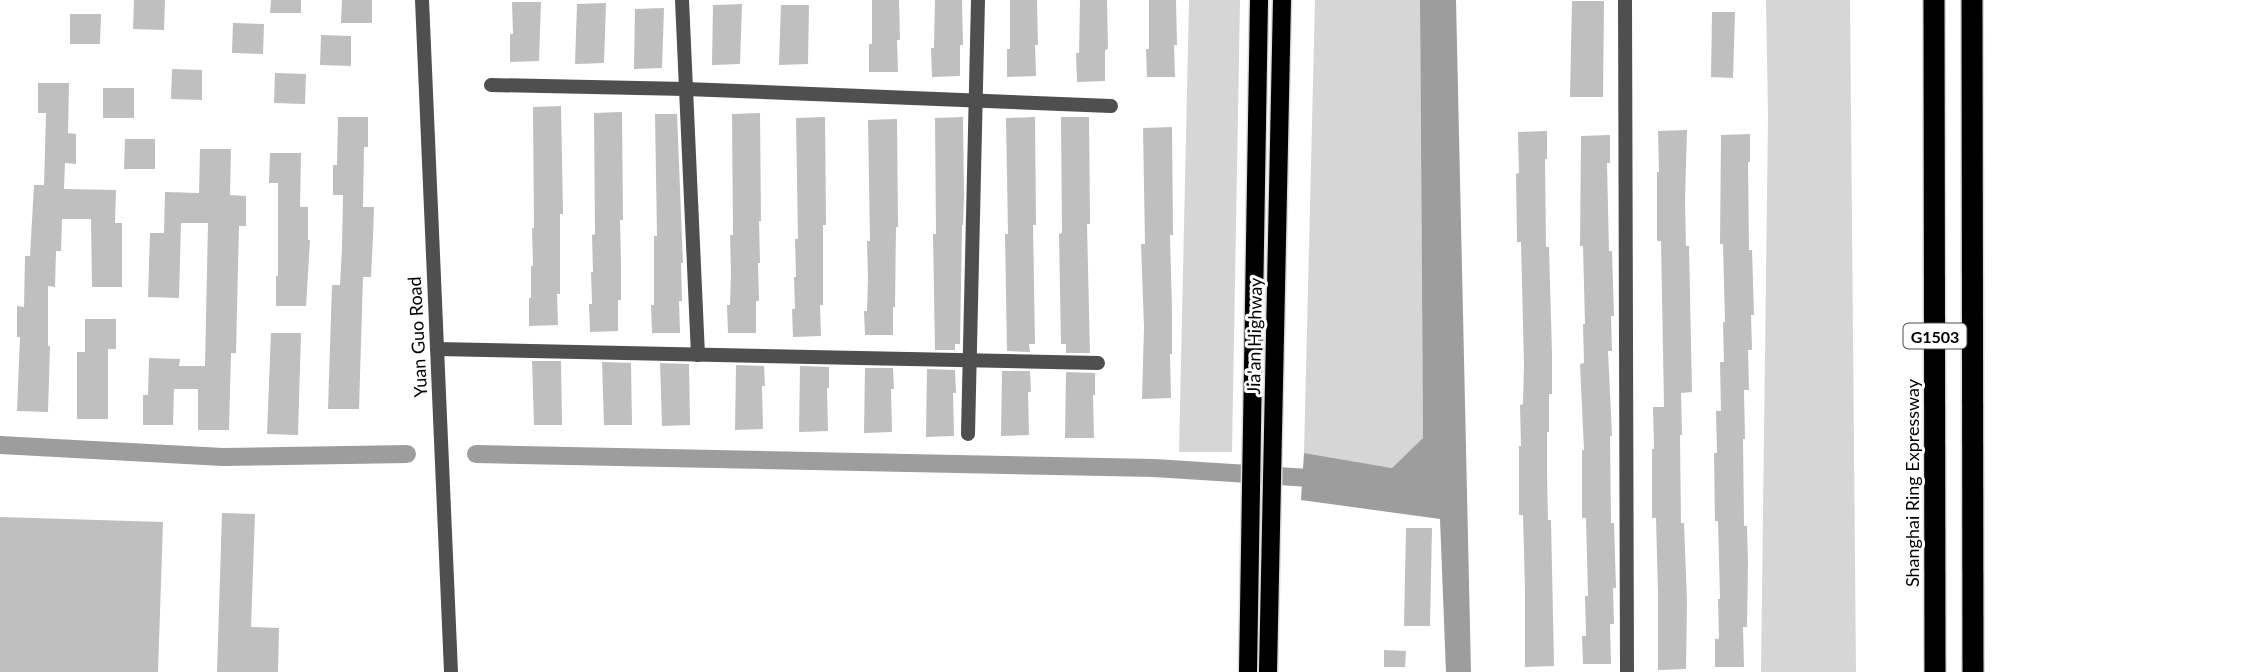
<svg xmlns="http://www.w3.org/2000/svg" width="2250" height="672" font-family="Lato,sans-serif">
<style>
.green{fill:#d6d6d6}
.water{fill:#9d9d9d}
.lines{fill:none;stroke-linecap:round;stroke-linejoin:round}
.canal{stroke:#9d9d9d;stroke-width:18}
.building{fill:#bfbfbf}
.primary-casing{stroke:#dbdbdb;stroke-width:21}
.motorway-casing{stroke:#dbdbdb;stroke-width:24}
.minor{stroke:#4f4f4f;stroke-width:14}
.tertiary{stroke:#4f4f4f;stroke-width:14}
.primary{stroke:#000;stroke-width:18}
.motorway{stroke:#000;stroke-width:21}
.labels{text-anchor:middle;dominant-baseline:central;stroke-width:6;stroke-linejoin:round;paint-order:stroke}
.shield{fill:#fff;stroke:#4c4c4c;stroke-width:2}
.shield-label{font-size:16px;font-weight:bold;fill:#000}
.street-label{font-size:18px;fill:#000;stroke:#fff}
</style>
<rect width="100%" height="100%" fill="#fff"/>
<g class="green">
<path d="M1189,0H1240L1232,452H1179Z"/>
<path d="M1315,0H1420L1423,438L1392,468L1304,453Z"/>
<path d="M1766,0H1850L1856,672H1761L1768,116Z"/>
</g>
<path class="water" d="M1420,0H1456L1471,672H1446L1440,519L1301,500L1304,453L1392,468L1423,438Z"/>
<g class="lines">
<g class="canal">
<path d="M0,445L223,457L407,454"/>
<path d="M476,454L1154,468L1325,479"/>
</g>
</g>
<g class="building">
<path d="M134,0H165L164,30L133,29Z"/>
<path d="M271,0H301V13H270Z"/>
<path d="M342,0H372V23H341Z"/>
<path d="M872,0H899L900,40H897L898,72H869V44H872Z"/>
<path d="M935,0H962L963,45H960V76L932,77L931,48H934Z"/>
<path d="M1010,0H1037L1038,45H1035L1036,76L1007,77V49H1010Z"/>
<path d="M1080,0H1107L1108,49L1105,50V81L1077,82L1076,53H1079Z"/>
<path d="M1149,0H1176L1177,45H1174L1175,77H1147L1146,49H1149Z"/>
<path d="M1572,1H1604L1603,97H1570Z"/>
<path d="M512,2H541L539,61L510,62V34H513Z"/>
<path d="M606,3L604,63L575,64L577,4Z"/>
<path d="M742,4L740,64L712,65L713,5Z"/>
<path d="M781,5H809L808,64L779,65Z"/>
<path d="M664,8L662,68L634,69L635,9Z"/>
<path d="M1712,12H1735L1733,78L1711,77Z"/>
<path d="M70,14H101L100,44H70Z"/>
<path d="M233,23L264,24L263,54L232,53Z"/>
<path d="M321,35L351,36V66L320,65Z"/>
<path d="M172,69L202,70V100L171,99Z"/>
<path d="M275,73L306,74L305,104L274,103Z"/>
<path d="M38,83H69L68,133L76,134V164L65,163L64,189L116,190L115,223H122V287H92L91,219H62L61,251H56L55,287L48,286V346H50L48,412L17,411L20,337H17V306L24,307L25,256H30L34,185H44L46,113H38Z"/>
<rect x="103" y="88" width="31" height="30"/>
<path d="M561,106L563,214H560V294H557L558,325L529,326V298H531V266H533L532,228H534L533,107Z"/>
<path d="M622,112L623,220H620L621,262V300H618V331L590,332L589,304H592L591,272H593L592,235L595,234L594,113Z"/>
<path d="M760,113L761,221H759L760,263H758L759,301H756V333H728L727,305H730L731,273L730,235H733L732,114Z"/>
<path d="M655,114H677L683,263H681L682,301H679L680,333H652L651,305H654V236H657Z"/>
<path d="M338,117H368V147H364L363,207H374L373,237L371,277H363L359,409H328L332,285H340L342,247L343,195H333V165H337Z"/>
<path d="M825,117L826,225H823V305H820L821,336L793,337L792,309H795L794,277H796L795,239H798L796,118Z"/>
<path d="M963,117L964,197L963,225H962L960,344H955V350H935L933,234H936L935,118Z"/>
<path d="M1035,117L1036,225H1033L1035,344H1029L1030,352L1007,351L1005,234H1008L1006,118Z"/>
<path d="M1061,117H1089L1090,224H1087L1090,353H1066V344H1061L1059,234L1062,233Z"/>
<path d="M897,119L898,227H896L895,307H893V335H865L864,311H867L868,279L867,241H870L868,120Z"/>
<path d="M1172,127L1173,235H1170L1172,311V354H1170L1171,398L1142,399L1144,327L1141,244H1145L1143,128Z"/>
<path d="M1687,130L1685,200L1686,246H1689L1692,392L1681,393L1682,435H1680L1681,523H1684L1687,601L1686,669L1658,670V593L1656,518H1652V449H1654L1653,407H1664L1661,241H1657V172H1659L1658,131Z"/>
<path d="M1547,131V159H1545L1546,247H1549L1552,354V394H1549V432H1547V474L1548,520H1551L1554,666L1525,667V590L1523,515H1519V446H1521L1520,405L1523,404L1524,366L1521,242H1517L1516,174L1519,173L1518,132Z"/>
<path d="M1750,134V162H1748L1749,250H1752L1754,315H1751L1752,350H1748L1749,390H1744L1745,439H1743L1744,526H1747L1748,563L1747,627H1743L1744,667H1715V639H1719L1718,599H1720L1718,521H1715L1714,453H1717L1716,411H1721L1720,362H1724L1723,322H1725L1723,244H1720L1721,135Z"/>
<path d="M1610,135V163H1607L1609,251H1612L1614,316H1611L1612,351H1608L1612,436H1610L1611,523H1614L1616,588H1613L1614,624H1610L1611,664H1583L1582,636H1586L1585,596H1588L1586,518H1582V450H1584L1580,364L1584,363L1583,324H1585L1583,246H1580L1581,136Z"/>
<path d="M125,139H155V169H124Z"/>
<path d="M200,149H231L230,195L246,196V226H239L236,353H231L229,430H198V389H174L173,425H143V395H148L149,358L180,359L179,366H205L208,223H181L179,298L148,297L150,233H164L165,192L199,193Z"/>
<path d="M270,153H301L300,207H308V240H310L306,306H276V276H278V183H269Z"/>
<path d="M85,319H116V349H108V419H77V352H85Z"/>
<path d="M271,333H301L298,435L267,434Z"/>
<path d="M532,361H561L562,425H534Z"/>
<path d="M602,362L631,363L632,425H604Z"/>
<path d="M660,363L689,364L690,425L662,426Z"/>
<path d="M736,365L764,366L765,386H762L763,429L735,430Z"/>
<path d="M800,366L829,367V388H827L828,431L799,432Z"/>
<path d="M865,368H893L894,389H891L892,432L864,433Z"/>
<path d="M927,369L955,370L956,393H953L954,436L926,437Z"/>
<path d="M1002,371H1030L1031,392H1028L1029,435L1001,436Z"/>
<path d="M1066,372L1095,373V395H1093L1094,438H1065Z"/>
<path d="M222,513L255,514L251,627L279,628L278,672H217Z"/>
<path d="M0,517L163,522L158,672H0Z"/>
<path d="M1406,528H1432L1430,626H1404Z"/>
<path d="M1384,650L1406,651L1405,667H1384Z"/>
</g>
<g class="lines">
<defs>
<g id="primary">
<path d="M1248,672L1259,0"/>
<path d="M1268,672L1282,0"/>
</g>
<g id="motorway">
<path d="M1934,0L1935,672"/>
<path d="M1972,0L1973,672"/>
</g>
</defs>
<use href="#primary" class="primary-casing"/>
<use href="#motorway" class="motorway-casing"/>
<g class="minor">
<path d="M682,0L698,355"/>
<path d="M1625,0L1627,672"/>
<path d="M491,85L686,89L1111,106"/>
<path d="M437,349L1098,363"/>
<path d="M968,434L978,0"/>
</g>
<path class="tertiary" d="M422,0L451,672"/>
<use href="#primary" class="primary"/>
<use href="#motorway" class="motorway"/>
</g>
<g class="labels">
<rect class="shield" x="1903.5" y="323.5" width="63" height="25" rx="5"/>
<g class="shield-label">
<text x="1935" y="336">G1503</text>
</g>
<g class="street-label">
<text transform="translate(1254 336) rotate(-89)">Jia'an Highway</text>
<text transform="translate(417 337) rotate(-93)">Yuan Guo Road</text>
<text transform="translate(1912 483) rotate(-90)">Shanghai Ring Expressway</text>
</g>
</g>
</svg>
